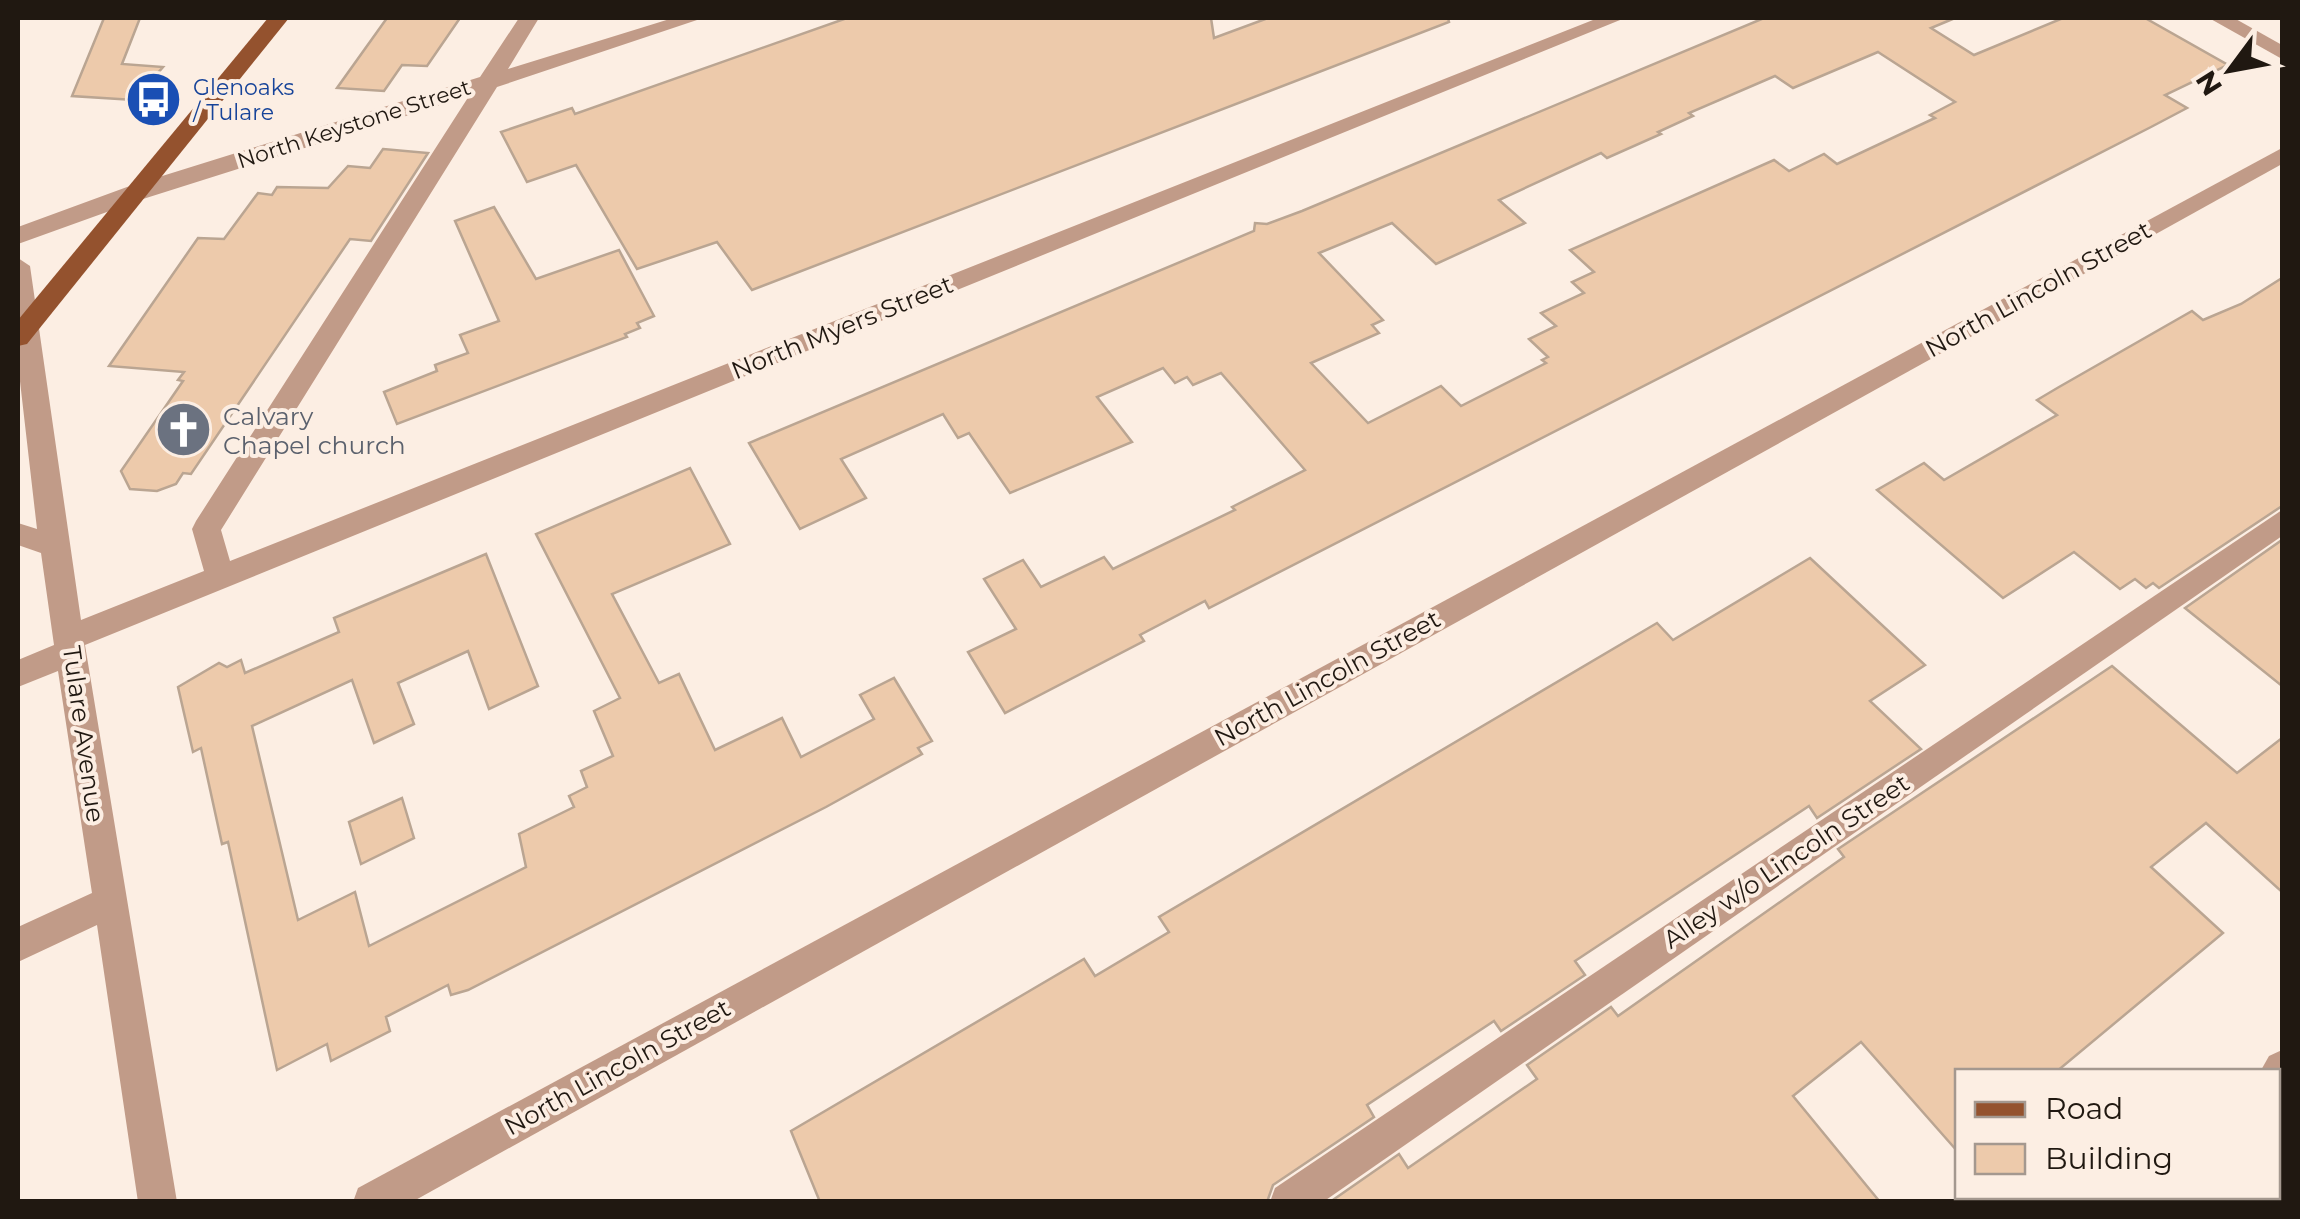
<svg xmlns="http://www.w3.org/2000/svg" width="2300" height="1219" font-family="Montserrat,sans-serif">
<style>
.building{fill:#edcaab;stroke:#baa592;stroke-width:2.5;fill-rule:evenodd}
.lines{fill:none;stroke-linecap:round;stroke-linejoin:round}
.minor{fill:#c19b88;fill-rule:evenodd}
.major{fill:#94522e;fill-rule:evenodd}
.labels{text-anchor:middle;dominant-baseline:central;stroke-width:8;stroke-linejoin:round;paint-order:stroke}
.far-transit-label{font-size:22px;fill:#164399;stroke:#fceee3;text-anchor:start}
.far-street-label{font-size:22px;fill:#201811;stroke:#fceee3}
.street-label{font-size:25px;fill:#201811;stroke:#fceee3}
.worship-label{font-size:25px;fill:#5b616d;stroke:#fceee3;text-anchor:start}
</style>
<rect width="100%" height="100%" fill="#fceee3"/>
<g class="building">
<path d="M104,18H140L122,64L163,67L134,100L72,96Z"/>
<path d="M387,18H460L427,66L402,65L384,91L337,88Z"/>
<path d="M847,18H1211L1214,38L1268,18H1448L1449,22L752,290L717,242L637,269L576,165L527,182L501,132L572,108L575,114Z"/>
<path d="M1764,18H1955L1931,28L1974,55L2063,18H2145L2228,65L2165,95L2187,108L2151,127L1209,608L1205,601L1140,635L1144,641L1005,713L968,652L1016,629L984,579L1023,560L1041,587L1104,557L1113,569L1235,510L1232,507L1305,470L1221,373L1193,385L1187,377L1175,383L1163,368L1097,397L1132,442L1010,493L969,433L958,438L943,414L841,459L866,498L800,529L749,443L1254,231L1255,223L1267,224L1302,211ZM1878,52L1955,102L1930,115L1935,118L1837,164L1824,154L1789,171L1774,160L1570,250L1594,272L1572,282L1584,293L1541,313L1556,326L1529,339L1548,357L1542,360L1546,363L1461,406L1441,386L1368,423L1311,363L1379,333L1372,325L1383,320L1319,253L1392,223L1436,264L1525,223L1499,200L1601,153L1607,158L1661,134L1658,132L1693,116L1689,113L1775,76L1793,88Z"/>
<path d="M383,149L428,153L371,241L350,239L191,474L183,473L176,484L157,491L130,489L121,471L183,381L178,380L184,372L109,366L198,238L224,239L258,193L272,195L277,187L328,188L348,166L370,168Z"/>
<path d="M494,207L536,279L619,250L654,316L637,323L640,328L625,334L627,337L397,424L384,392L437,371L435,365L468,353L460,335L499,321L455,221Z"/>
<path d="M2282,278V506L2159,588L2153,583L2146,588L2135,579L2120,589L2074,552L2003,598L1877,490L1924,463L1944,480L2057,415L2037,400L2059,387L2192,311L2203,320L2241,304Z"/>
<path d="M690,468L730,544L612,594L659,683L679,674L715,750L782,718L801,757L874,719L860,695L894,678L932,741L918,748L922,754L826,807L468,990L451,995L448,985L386,1017L390,1031L331,1061L327,1044L277,1070L228,842L222,844L201,748L193,752L178,687L219,663L227,667L241,660L245,673L339,632L334,618L486,554L538,686L489,709L468,651L398,683L414,724L374,743L352,680L252,726L298,920L355,892L369,946L526,867L519,834L574,807L569,796L587,787L581,771L613,756L594,711L620,698L536,534Z"/>
<path d="M2282,540V686L2185,608Z"/>
<path d="M1810,558L1925,665L1870,701L1921,749L1817,818L1809,806L1575,961L1585,975L1501,1031L1494,1021L1367,1105L1374,1117L1273,1185L1267,1202H820L791,1131L1084,959L1095,976L1169,932L1159,917L1657,623L1673,640Z"/>
<path d="M2112,666L2237,773L2282,738V892L2206,823L2151,867L2223,933L2056,1072H1958V1152L1861,1042L1793,1096L1880,1202H1330L1399,1154L1408,1168L1537,1079L1527,1065L1611,1007L1618,1016L1844,857L1838,849Z"/>
<path d="M402,798L414,838L361,864L349,822Z"/>
</g>
<g class="lines">
<g class="minor">
<path d="M519,18H539L508,69L673,18H703L497,87L221,530L230,561L1598,18H1625L85,645L177,1202H138L97,925L18,962V927L92,893L58,671L18,687V660L54,645L41,553L18,545V523L37,529L18,364V258L30,266L81,620L204,571L192,529L196,521L469,96L143,199L18,244V227L127,187L480,77Z"/>
<path d="M2209,18H2234L2282,45V59Z"/>
<path d="M2282,148V164L412,1202H353L358,1188Z"/>
<path d="M2282,510V536L1323,1202H1270L1275,1188Z"/>
<path d="M2282,1050V1090L2278,1092V1072H2260L2269,1056Z"/>
<path d="M2116,1196H2158L2156,1202H2114Z"/>
</g>
<path class="major" d="M268,18H289L27,344L18,346V320Z"/>
</g>
<defs>
<symbol id="bus-disc" viewBox="-11 -11 22 22"><circle r="9.5" fill="#1a4fb4" stroke="#fceee3"/><path d="M-5-6H5V4H4V6H2V4H-2V6H-4V4H-5ZM-3.5-4V0h7V-4ZM-3.5 1.2v1.5H-2V1.2ZM2 1.2v1.5H3.5V1.2Z" fill="#fff"/></symbol>
<symbol id="church-disc" viewBox="-11 -11 22 22"><circle r="9.5" fill="#6b7280" stroke="#fceee3"/><path d="M-1.2-6h2.4v3.5h3.3v2.4h-3.3V6h-2.4V-.1h-3.3v-2.4h3.3Z" fill="#fff"/></symbol>
</defs>
<g fill-rule="evenodd">
<use href="#bus-disc" x="122" y="68" width="63" height="63"/>
<use href="#church-disc" x="152" y="398" width="63" height="63"/>
</g>
<g class="labels">
<g class="far-transit-label">
<text x="193" y="87">Glenoaks<tspan x="193" dy="25">/ Tulare</tspan></text>
</g>
<g class="far-street-label">
<text transform="translate(354 124) rotate(-18)">North Keystone Street</text>
</g>
<g class="street-label">
<text transform="translate(2038 289) rotate(-29)">North Lincoln Street</text>
<text transform="translate(842 327) rotate(-22)">North Myers Street</text>
<text transform="translate(1327 678) rotate(-29)">North Lincoln Street</text>
<text transform="translate(84 734) rotate(82)">Tulare Avenue</text>
<text transform="translate(1786 861) rotate(-34)">Alley w/o Lincoln Street</text>
<text transform="translate(617 1067) rotate(-29)">North Lincoln Street</text>
</g>
<g class="worship-label">
<text x="223" y="416">Calvary<tspan x="223" dy="29">Chapel church</tspan></text>
</g>
</g>
<rect width="2300" height="1219" fill="none" stroke="#201811" stroke-width="40"/>
<rect x="1955" y="1069" width="325" height="130" fill="#fceee3" stroke="#a4988f" stroke-width="2.5"/>
<rect x="1975" y="1102" width="50" height="15" fill="#94522e" stroke="#a4988f" stroke-width="2.5"/>
<text x="2045" y="1119" font-size="30" fill="#201811">Road</text>
<rect x="1975" y="1144" width="50" height="30" fill="#edcaab" stroke="#a4988f" stroke-width="2.5"/>
<text x="2045" y="1169" font-size="30" fill="#201811">Building</text>
<g transform="translate(2230 70) rotate(238)" stroke="#fceee3" stroke-width="8" paint-order="stroke">
<path d="M0-8L18 38L0 25L-18 38Z" fill="#201811"/>
<text y="-15" font-size="28" font-weight="bold" text-anchor="middle" fill="#201811">N</text>
</g>
</svg>
